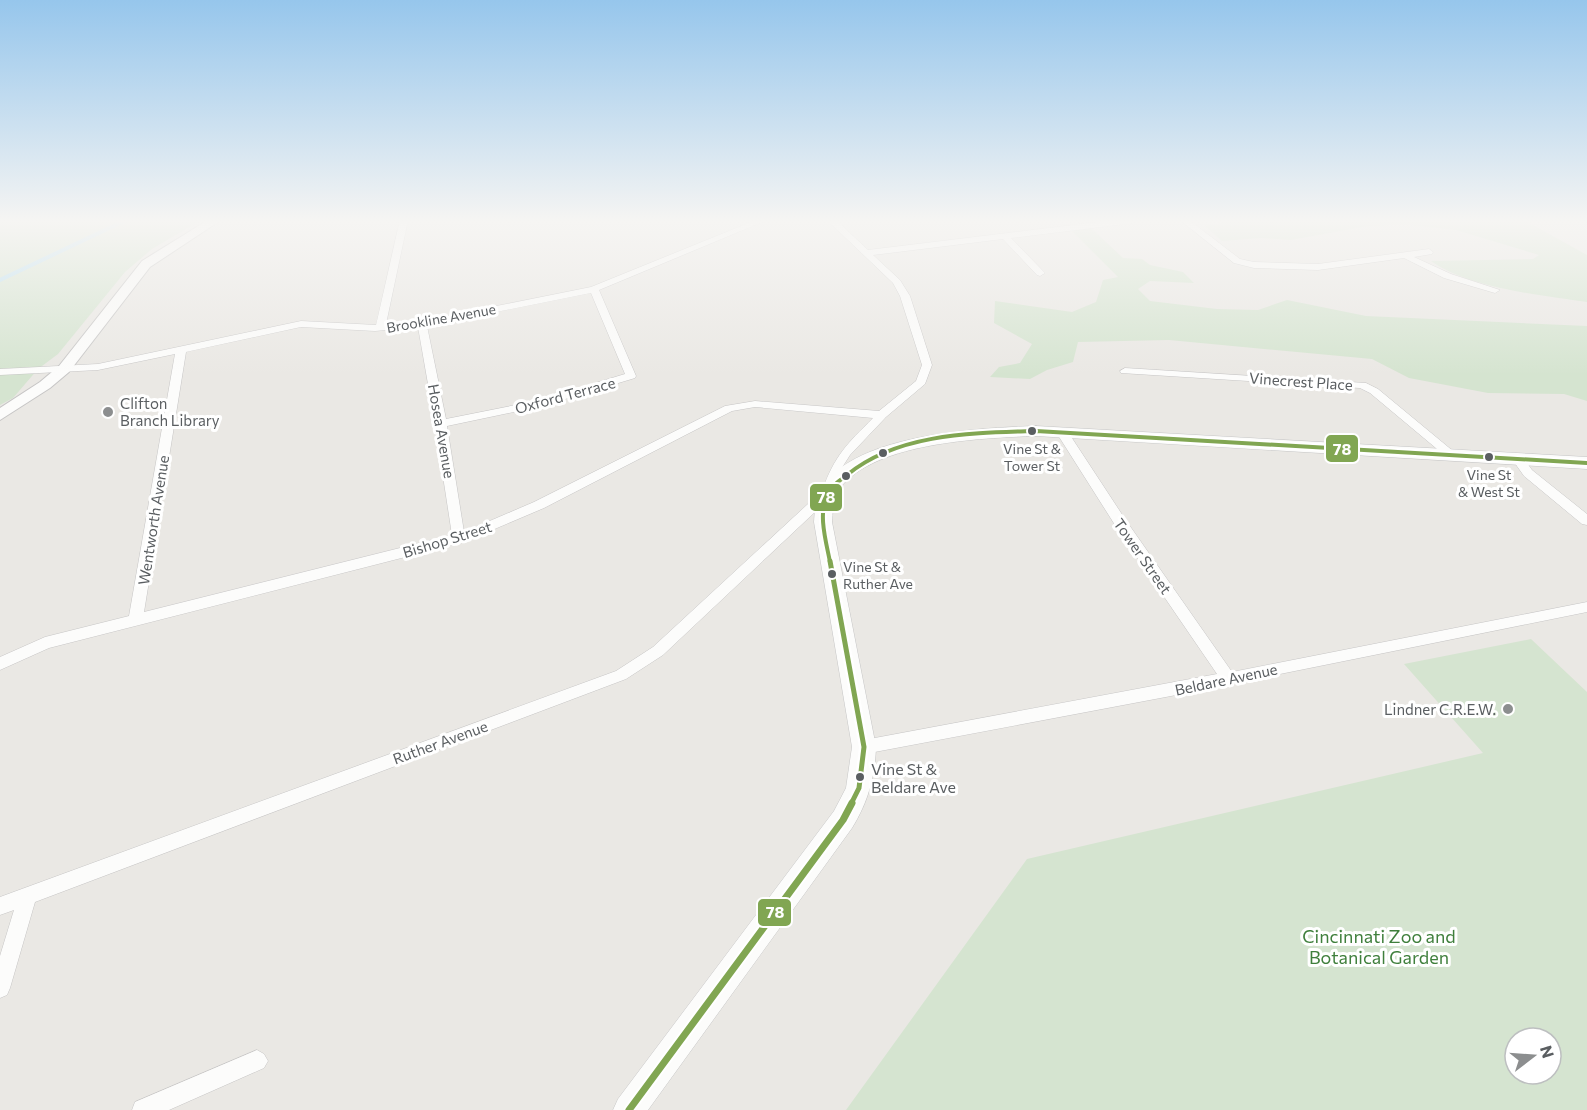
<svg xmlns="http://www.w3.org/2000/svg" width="1587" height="1110" font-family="Commissioner,sans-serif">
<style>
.green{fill:#d5e4d0;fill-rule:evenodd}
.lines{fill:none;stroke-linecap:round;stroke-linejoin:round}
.stream{stroke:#bbe0f1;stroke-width:4}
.minor-casing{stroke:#c6c5c5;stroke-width:1}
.tertiary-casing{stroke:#c6c5c5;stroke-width:2}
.secondary-casing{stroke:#c6c6c6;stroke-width:1}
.minor{fill:#fcfcfb;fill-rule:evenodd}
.tertiary{fill:#fcfcfb;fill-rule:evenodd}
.secondary{fill:#fcfcfb;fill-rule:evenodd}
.bus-1-far2-casing{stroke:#fff;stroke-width:8}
.bus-1-far1-casing{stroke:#fff;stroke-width:10}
.bus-1-casing{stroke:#fff;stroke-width:11}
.bus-1-far2{stroke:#81a652;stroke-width:4}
.bus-1-far1{stroke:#81a652;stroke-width:5}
.bus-1{stroke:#81a652;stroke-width:7}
.poi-dot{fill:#8c8e8f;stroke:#fff;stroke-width:2}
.bus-dot{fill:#5a5e61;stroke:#fff;stroke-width:2}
.labels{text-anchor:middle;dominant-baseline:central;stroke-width:6;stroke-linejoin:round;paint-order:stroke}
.far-street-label{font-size:14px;fill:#5a5e61;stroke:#fff}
.bus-label{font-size:14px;fill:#5a5e61;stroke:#fff}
.street-label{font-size:15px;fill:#5a5e61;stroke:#fff}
.poi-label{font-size:15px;fill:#5a5e61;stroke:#fff;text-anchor:start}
.near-bus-label{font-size:16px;fill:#5a5e61;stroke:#fff;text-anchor:start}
.near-park-label{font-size:18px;fill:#3f7f3c;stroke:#fff}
.line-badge{stroke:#fff;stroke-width:2}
.badge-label{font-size:16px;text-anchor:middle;font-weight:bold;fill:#fff}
</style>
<rect width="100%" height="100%" fill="#eae8e4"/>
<g class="green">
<path d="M0,220H201L152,249L125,272L58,354L38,369L13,398L0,405Z"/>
<path d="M1225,220H1524L1587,255V302C1540,295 1469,288 1431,261L1533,259L1539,255L1456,230L1402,224L1362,227L1291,240L1261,238L1222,241L1205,226L1225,222Z"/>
<path d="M1091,228L1123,258L1142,259L1150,265L1183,272L1194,283L1150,281L1138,289L1150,301L1217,309L1258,310L1287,300L1366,316L1587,326V401L1564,394L1488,393L1409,378L1372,359L1169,340L1078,342L1073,362L1047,370L1030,379L990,377L999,367L1020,363L1032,344L994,323L995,301L1072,312L1096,302L1103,280L1118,277L1072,231Z"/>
<path d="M1531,639L1587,692V1110H846L1027,859L1483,753L1404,664ZM1515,1038H1551V1074H1515Z"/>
</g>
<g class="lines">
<path class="stream" d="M0,280L126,220"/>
<defs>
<g id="minor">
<path d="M400,220H408L386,324L422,321L591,287L756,220H767L599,290L636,376L635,378L542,406L447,426L464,532L534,502L725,406L755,401L879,411L916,381L922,365L900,296L893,283L827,220H836L868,250L1114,220H1137L1133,223L1011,238L1043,271L1045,273L1040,276L1037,275L1003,239L873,255L900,280L910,296L932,365L925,384L886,417L850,455L843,466L832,496L663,655L626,679L35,902L10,988L7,995L0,998V956L14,910L0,915V897L616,671L653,647L822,491C835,455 847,444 873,418L755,407L732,411L544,508L464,542L49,648L0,670V657L45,637L129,616L175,354L98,370L0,375V369L98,364L301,321L376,325ZM591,293L625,374L536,401L446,419L427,326ZM301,327L375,331L418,327L435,424L452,535L144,612L186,352Z"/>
<path d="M1180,220H1189L1240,259L1254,262L1318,264L1429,249L1433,252L1432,254L1414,257L1451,274L1500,290L1495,293L1444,278L1404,258L1318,270L1254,268L1234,263Z"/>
<path d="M1125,368L1366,383L1378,389L1459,456L1457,459H1449L1370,393L1360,388L1121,373L1120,371Z"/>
<path d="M1062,428L1066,429L1125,519L1232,672L1587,602V612L1171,696L864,754L858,752L856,747L858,742L864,740L1217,674L1115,525L1056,432Z"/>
<path d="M1518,455L1522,456L1532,470L1587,514V525L1582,524L1524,476L1512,459Z"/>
<path d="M257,1050L264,1054L268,1061L264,1068L169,1110H132L135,1102Z"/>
</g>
<path id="tertiary" d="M208,220H221L150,267L69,372L50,388L0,420V408L40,382L59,366L142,261Z"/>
<path id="secondary" d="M1036,426L1587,457V469L1036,436C983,438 866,442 836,494C832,502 833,514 832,522L876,747C875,777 868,802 852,828L648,1110H613L618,1099L834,811L846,788L852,747L814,522C815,513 814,503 818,495C844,434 980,428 1036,426Z"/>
</defs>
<use href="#minor" class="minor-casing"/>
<use href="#tertiary" class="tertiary-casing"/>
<use href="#secondary" class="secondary-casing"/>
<use href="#minor" class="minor"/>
<use href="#tertiary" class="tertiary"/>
<use href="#secondary" class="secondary"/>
<defs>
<path id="bus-1-far2" d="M830,562C826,541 818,515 827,494C831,486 840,480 847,475C898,433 973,433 1036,431L1587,463"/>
<path id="bus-1-far1" d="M830,561L864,747L859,788L851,804"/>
<path id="bus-1" d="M629,1110L843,820L852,803"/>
</defs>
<use href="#bus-1-far2" class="bus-1-far2-casing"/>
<use href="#bus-1-far1" class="bus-1-far1-casing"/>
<use href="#bus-1" class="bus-1-casing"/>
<use href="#bus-1-far2" class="bus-1-far2"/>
<use href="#bus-1-far1" class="bus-1-far1"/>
<use href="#bus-1" class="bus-1"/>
</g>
<linearGradient id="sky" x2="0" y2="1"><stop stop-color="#96c6ec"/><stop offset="0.59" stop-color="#f6f5f3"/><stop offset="1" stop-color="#f6f5f3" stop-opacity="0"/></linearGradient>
<rect width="1587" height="375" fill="url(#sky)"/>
<g class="poi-dot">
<circle cx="108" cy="412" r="6"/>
<circle cx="1508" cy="709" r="6"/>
</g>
<g class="bus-dot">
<circle cx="1032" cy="431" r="5"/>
<circle cx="883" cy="453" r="5"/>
<circle cx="1489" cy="457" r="5"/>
<circle cx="846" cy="476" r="5"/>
<circle cx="832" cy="574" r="5"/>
<circle cx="860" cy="777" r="5"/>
</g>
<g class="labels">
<g class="far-street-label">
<text transform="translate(441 318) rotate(-10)">Brookline Avenue</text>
</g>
<g class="bus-label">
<text x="1032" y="448">Vine St &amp;<tspan x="1032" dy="17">Tower St</tspan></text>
<text x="1489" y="474">Vine St<tspan x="1489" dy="17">&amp; West St</tspan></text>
<text x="843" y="566" text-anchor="start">Vine St &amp;<tspan x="843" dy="17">Ruther Ave</tspan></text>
</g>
<g class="street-label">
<text transform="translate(1301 381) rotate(4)">Vinecrest Place</text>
<text transform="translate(565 395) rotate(-15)">Oxford Terrace</text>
<text transform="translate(442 431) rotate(80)">Hosea Avenue</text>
<text transform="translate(153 520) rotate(-81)">Wentworth Avenue</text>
<text transform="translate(447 539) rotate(-17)">Bishop Street</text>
<text transform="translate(1143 556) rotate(55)">Tower Street</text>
<text transform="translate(1226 679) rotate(-12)">Beldare Avenue</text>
<text transform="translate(440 742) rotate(-20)">Ruther Avenue</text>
</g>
<g class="poi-label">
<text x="120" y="403">Clifton<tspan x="120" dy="17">Branch Library</tspan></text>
<text x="1496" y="709" text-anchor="end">Lindner C.R.E.W.</text>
</g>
<g class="near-bus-label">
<text x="871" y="768">Vine St &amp;<tspan x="871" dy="18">Beldare Ave</tspan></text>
</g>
<g class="near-park-label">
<text x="1379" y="936">Cincinnati Zoo and<tspan x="1379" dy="21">Botanical Garden</tspan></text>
</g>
</g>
<g class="line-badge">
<rect x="1325" y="434" width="34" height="29" rx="6" fill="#81a652"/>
<rect x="809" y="483" width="34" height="29" rx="6" fill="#81a652"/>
<rect x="757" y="898" width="35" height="29" rx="6" fill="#81a652"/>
</g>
<g class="badge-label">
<text x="1342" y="455">78</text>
<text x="826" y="503">78</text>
<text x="775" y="918">78</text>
</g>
<g transform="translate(1533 1056) rotate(73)"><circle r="28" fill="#ffffff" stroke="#bdbfc0" stroke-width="1.5"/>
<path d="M0-4.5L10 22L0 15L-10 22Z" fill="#8c8e8f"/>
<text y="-9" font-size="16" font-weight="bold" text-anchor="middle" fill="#5a5e61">N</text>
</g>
</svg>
